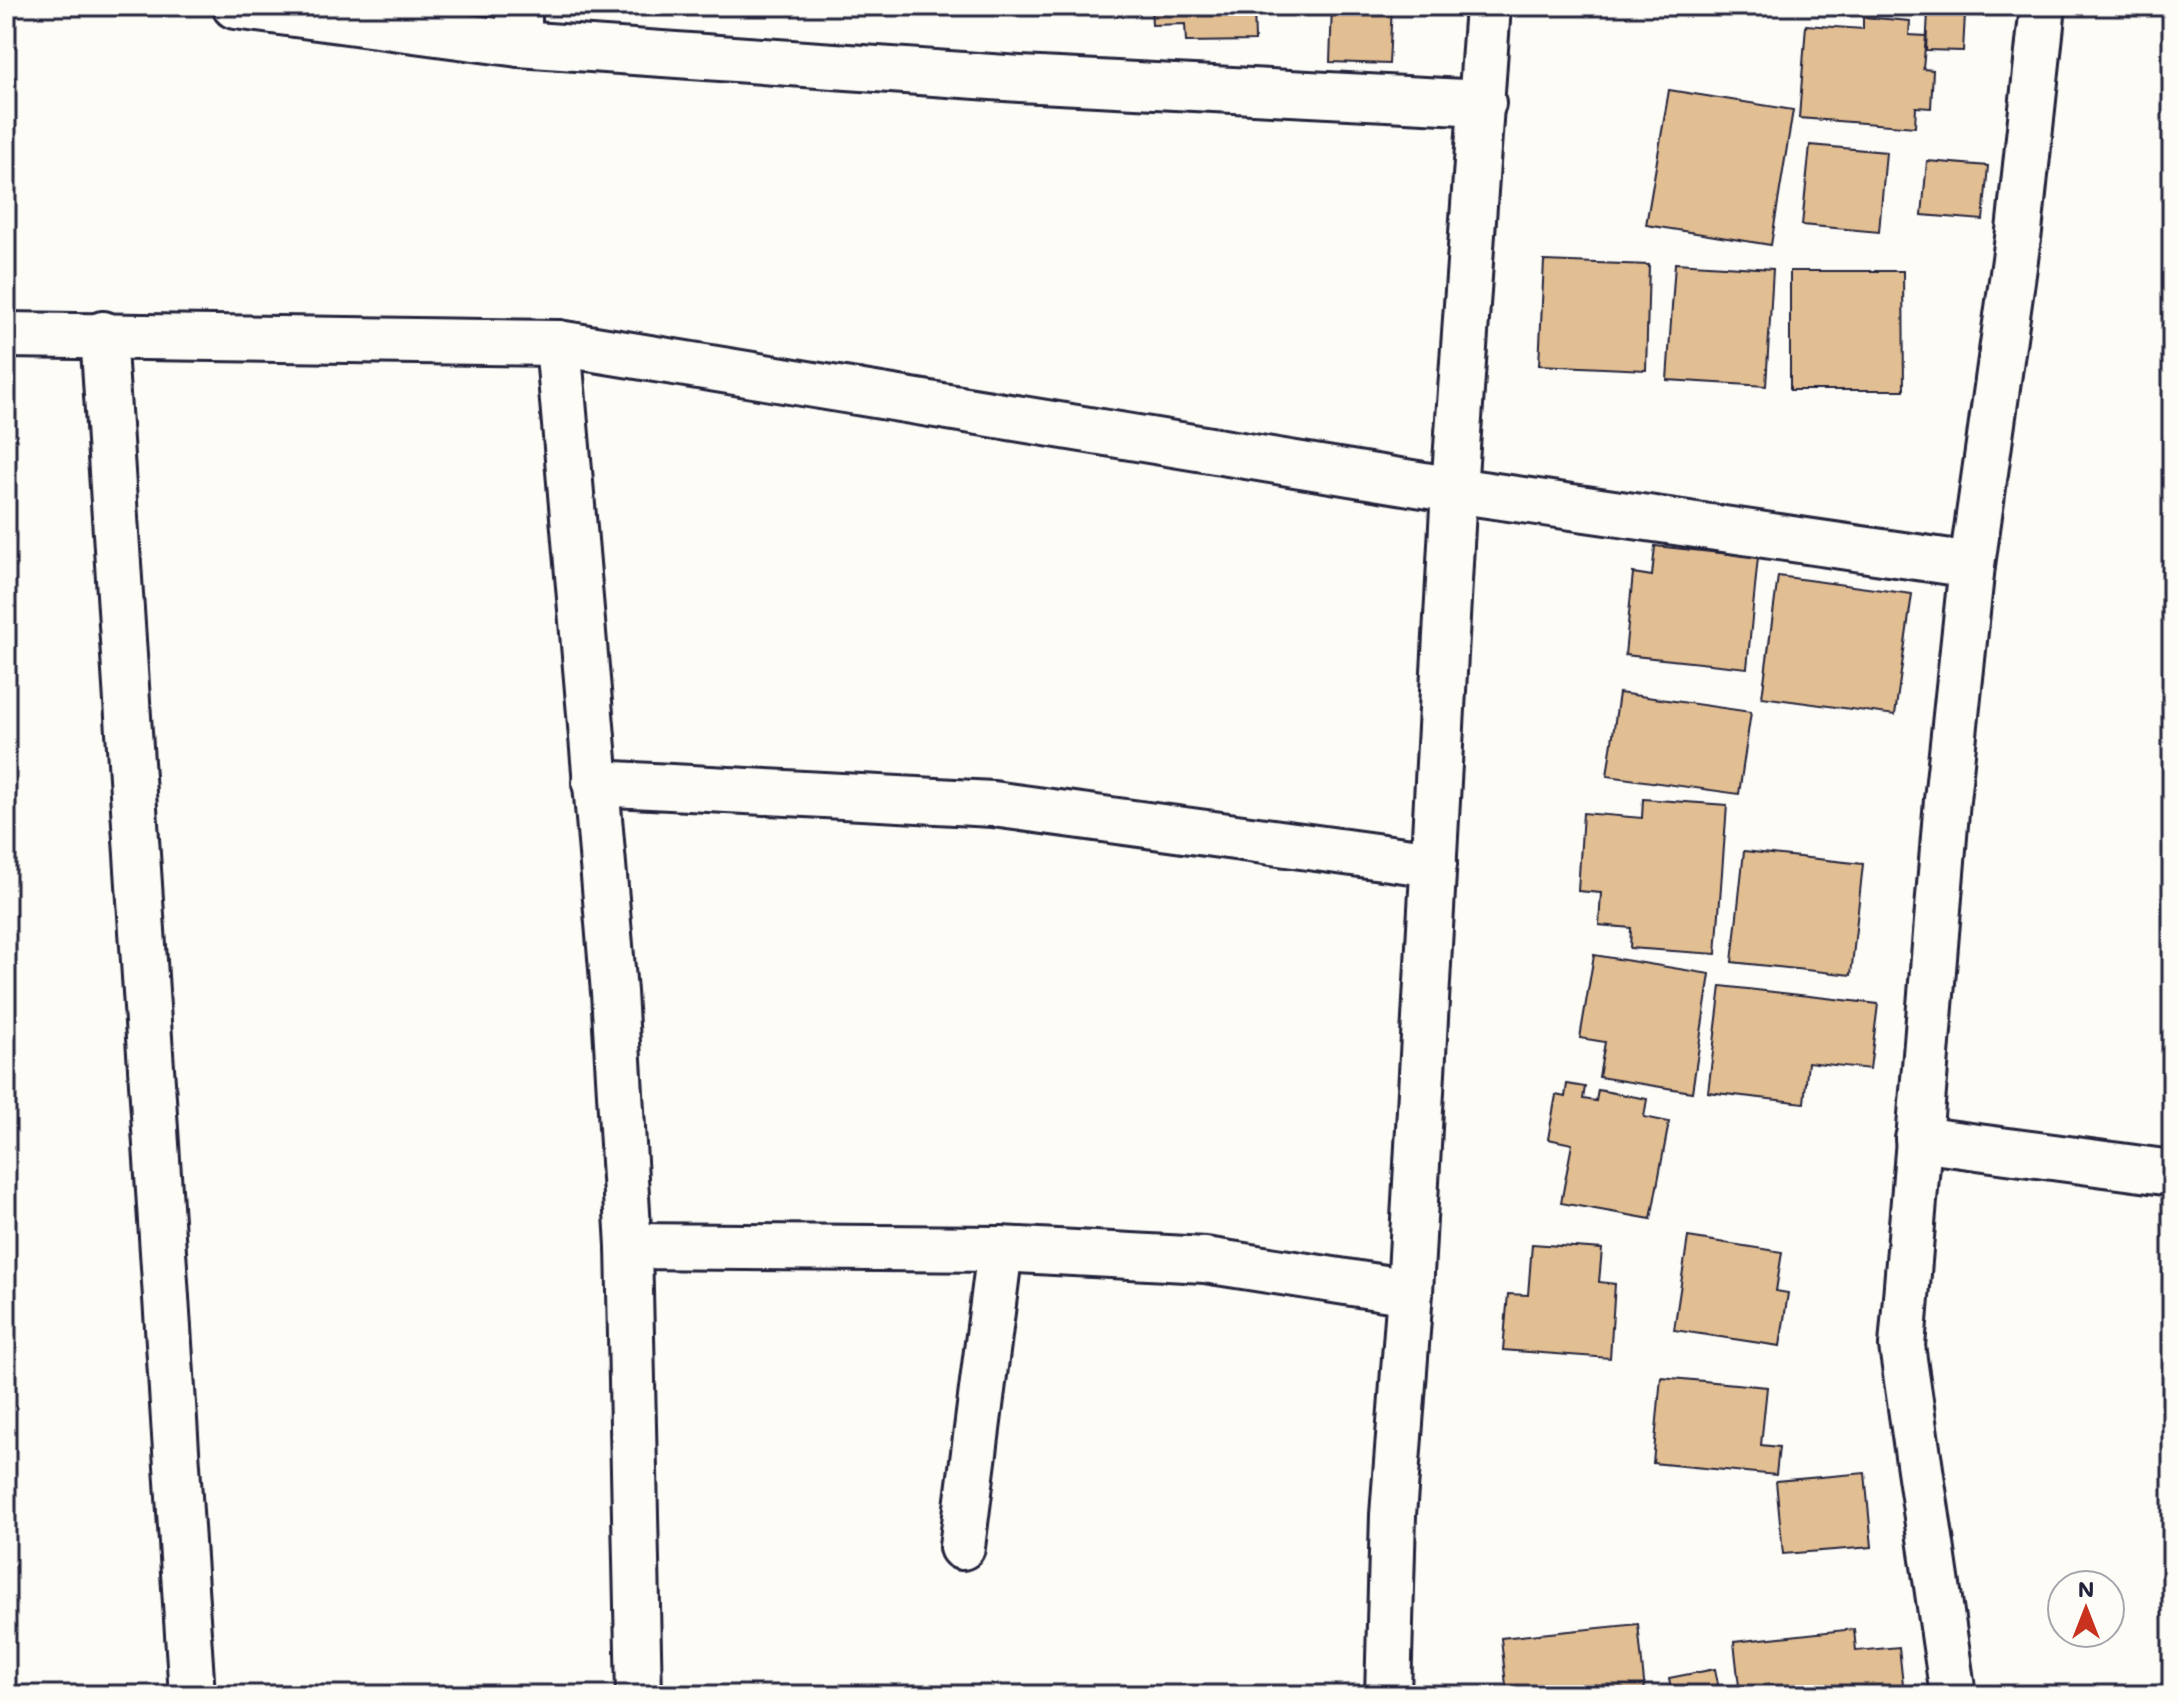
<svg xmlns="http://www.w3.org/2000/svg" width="2178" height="1701" font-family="Mali,sans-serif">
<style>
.building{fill:#e2bf93;stroke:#22223b;stroke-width:2}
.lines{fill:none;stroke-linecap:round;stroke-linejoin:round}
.minor-casing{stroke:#22223b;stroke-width:50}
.minor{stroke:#fdfcf7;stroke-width:44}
</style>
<rect width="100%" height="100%" fill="#fdfcf7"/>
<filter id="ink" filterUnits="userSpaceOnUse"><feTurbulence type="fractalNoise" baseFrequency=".0125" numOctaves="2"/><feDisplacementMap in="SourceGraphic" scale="16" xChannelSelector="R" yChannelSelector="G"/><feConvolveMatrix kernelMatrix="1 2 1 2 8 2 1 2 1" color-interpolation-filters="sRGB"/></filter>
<g filter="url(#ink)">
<g class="building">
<path d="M924,6H992V10Z"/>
<path d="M1151,6H1254L1255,41L1186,42L1185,24L1152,25Z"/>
<path d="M1332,6H1392L1389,64L1330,62Z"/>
<path d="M1928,12L1965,14L1963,51L1926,50Z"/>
<path d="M1863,17L1910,21L1909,35L1926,36L1923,69L1933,70L1931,108L1916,107L1915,127L1799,118L1806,25L1863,29Z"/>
<path d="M1669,90L1793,110L1771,245L1646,225Z"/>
<path d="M1810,145L1886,152L1879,232L1802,225Z"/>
<path d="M1927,161L1988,166L1983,220L1922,215Z"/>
<path d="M1544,261L1649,265L1646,370L1539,365Z"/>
<path d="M1675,263L1773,269L1766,386L1667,380Z"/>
<path d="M1790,271H1903L1904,390H1790Z"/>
<path d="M1655,546L1758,557L1747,668L1625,655L1633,573L1652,576Z"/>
<path d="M1778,576L1912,594L1895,715L1762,697Z"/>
<path d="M1619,693L1751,712L1739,794L1607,776Z"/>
<path d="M1643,799L1727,805L1716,954L1630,948L1631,928L1599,925L1601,893L1578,891L1583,813L1642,818Z"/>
<path d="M1744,851L1863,864L1851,975L1732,962Z"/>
<path d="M1594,955L1710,974L1692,1092L1599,1077L1605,1042L1580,1038Z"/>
<path d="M1721,986L1878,1004L1870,1069L1808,1062L1804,1103L1708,1092Z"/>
<path d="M1567,1084L1585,1087L1583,1099L1596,1101L1598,1090L1647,1099L1644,1117L1669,1122L1651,1219L1561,1203L1572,1144L1548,1139L1556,1095L1565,1097Z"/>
<path d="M1688,1237L1782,1252L1776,1291L1788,1293L1780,1346L1674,1330Z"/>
<path d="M1532,1244L1602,1249L1599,1282L1615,1284L1610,1358L1503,1350L1508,1294L1528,1295Z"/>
<path d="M1661,1377L1767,1387L1761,1445L1779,1447L1776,1475L1653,1463Z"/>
<path d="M1865,1473L1872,1547L1783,1554L1776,1481Z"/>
<path d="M1638,1624L1645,1692L1507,1695L1501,1638Z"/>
<path d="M1854,1629L1856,1651L1899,1647L1904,1695H1740L1734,1642Z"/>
<path d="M1715,1669L1720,1695H1672L1669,1678Z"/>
</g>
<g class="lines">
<defs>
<g id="minor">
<path d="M235,6L519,44L1020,79L1483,103"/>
<path d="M519,44V6"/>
<path d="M103,334L192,1695"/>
<path d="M6,335L558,343L1454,490L1972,565"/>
<path d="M558,343L614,992L629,1246L639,1695"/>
<path d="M595,783L993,804L1434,864"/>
<path d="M1918,1139L2172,1173"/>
<path d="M629,1246L1000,1249L1205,1260L1410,1292"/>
<path d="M962,1547L1000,1249"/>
<path d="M1388,1695L1393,1515L1410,1292L1454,490L1488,6"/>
<path d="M1953,1695L1902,1346L1947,800L1972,565L2019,231L2043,6"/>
</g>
</defs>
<use href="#minor" class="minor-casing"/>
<use href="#minor" class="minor"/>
</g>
</g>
<rect width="2178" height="1701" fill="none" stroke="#fdfcf7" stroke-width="32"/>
<rect x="16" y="16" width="2146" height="1669" fill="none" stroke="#22223b" stroke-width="3" filter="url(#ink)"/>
<g transform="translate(2086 1609)"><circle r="38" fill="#fdfcf7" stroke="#a5a5ac" stroke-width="2"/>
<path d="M0-6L14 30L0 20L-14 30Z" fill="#c8321e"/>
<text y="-12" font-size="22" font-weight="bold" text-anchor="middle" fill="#22223b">N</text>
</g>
</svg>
